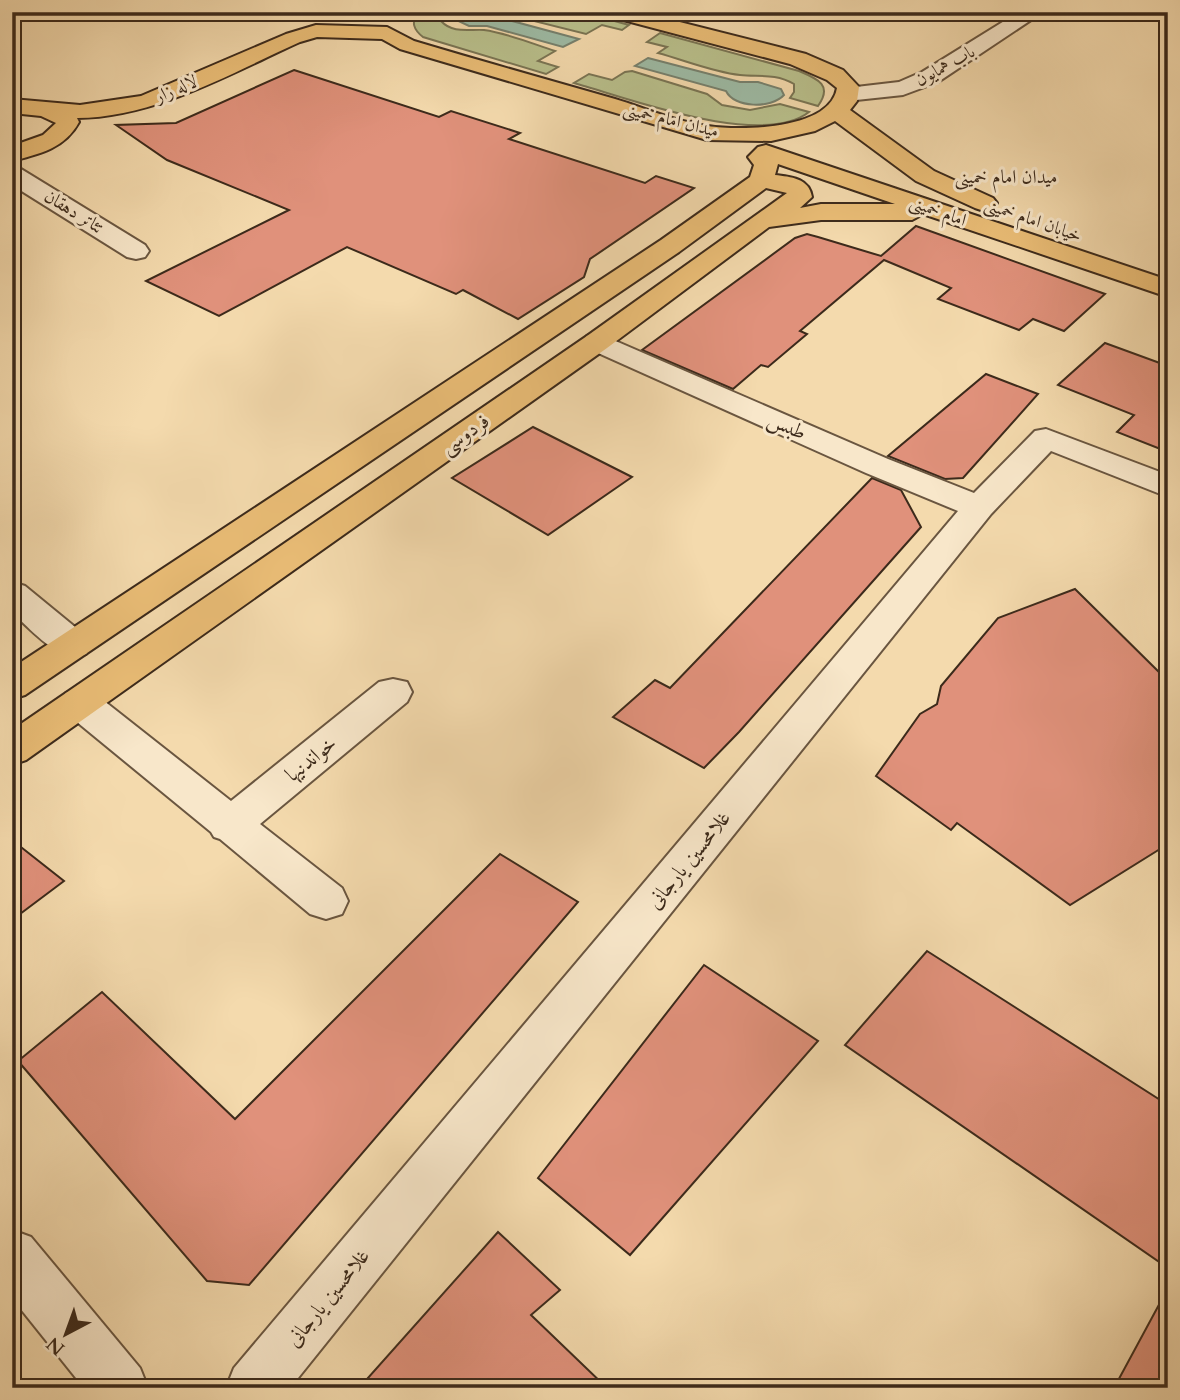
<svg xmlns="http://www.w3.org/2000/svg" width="1180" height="1400" font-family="Cardo,Amiri,serif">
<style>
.green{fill:#b9c08c;stroke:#7a7554;stroke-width:2}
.water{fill:#9dbba5;stroke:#76816e;stroke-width:2}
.building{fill:#e0917b;stroke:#3c2a1b;stroke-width:2}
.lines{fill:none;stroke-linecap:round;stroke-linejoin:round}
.minor-casing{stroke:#6a5640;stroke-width:4}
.major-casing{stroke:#3c2a1b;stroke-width:4}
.minor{fill:#f8e7ca;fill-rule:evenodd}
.major{fill:#eabd76;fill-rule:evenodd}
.labels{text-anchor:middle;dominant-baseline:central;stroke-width:6;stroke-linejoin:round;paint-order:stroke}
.far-street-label{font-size:18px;fill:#3c2a1b;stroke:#f8e7ca}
.far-neighbourhood-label{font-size:19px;fill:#3c2a1b;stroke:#f8e7ca}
.street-label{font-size:21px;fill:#3c2a1b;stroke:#f8e7ca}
</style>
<rect width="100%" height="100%" fill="#f4daad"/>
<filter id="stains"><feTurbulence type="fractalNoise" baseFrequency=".00286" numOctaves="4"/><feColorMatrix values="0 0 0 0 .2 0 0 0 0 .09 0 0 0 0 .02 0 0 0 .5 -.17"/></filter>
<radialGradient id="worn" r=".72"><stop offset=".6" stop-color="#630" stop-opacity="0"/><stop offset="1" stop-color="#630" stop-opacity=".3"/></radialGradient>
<g class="green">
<path d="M419,12H448L441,21C453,34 469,29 484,30C507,33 533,44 555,51L538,61L558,67L546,74L423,37C414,30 410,22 419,12Z"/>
<path d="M518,12H582L629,25L622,30L602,25L586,34L514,16Z"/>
<path d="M660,33L799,71C818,79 833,85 818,106L790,98L794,92V84C775,73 759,77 740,75C713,72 684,60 658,53L667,47L647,42Z"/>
<path d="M632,71L707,94L722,105L750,110L780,104L809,112C761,149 628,98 574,83L589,74L612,80L625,72Z"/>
</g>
<g class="water">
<path d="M460,12H498L501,18L579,39L563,47L487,26H469L454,19Z"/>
<path d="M648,58L740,82H758L781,89L784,95C771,109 734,108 726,91L635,66Z"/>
</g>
<g class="building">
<path d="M294,70L439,117L451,111L520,133L509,139L645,183L656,176L694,188L590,259L584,277L518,319L463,290L456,294L347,247L219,316L146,281L289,210L167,160L116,125L176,123Z"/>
<path d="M916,226L1105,294L1064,331L1033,319L1019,330L938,299L951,288L884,260L800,331L807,334L768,367L761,365L733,389L642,350L795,238L807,234L818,237L881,256Z"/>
<path d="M1105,343L1168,366V452L1117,432L1134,415L1058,385Z"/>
<path d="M986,374L1038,394L963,478L945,479L888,456Z"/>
<path d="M533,427L632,477L548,535L452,478Z"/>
<path d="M872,478L901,490L921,527L739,732L704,768L613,717L655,680L670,688Z"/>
<path d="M1075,589L1168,681V844L1070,905L957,823L951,830L876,776L920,714L937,704L941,686L998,618Z"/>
<path d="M12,840L64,881L12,920Z"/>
<path d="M500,854L578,902L249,1285L207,1281L18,1061L102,992L235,1119Z"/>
<path d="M927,951L1168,1105V1268L845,1045Z"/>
<path d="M704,965L818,1041L630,1255L538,1178Z"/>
<path d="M498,1232L560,1290L531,1315L607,1388H359Z"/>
<path d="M1168,1288V1388H1114Z"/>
</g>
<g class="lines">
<defs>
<g id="minor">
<path d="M1019,12H1043L938,82L903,95L847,101L839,99L836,94L839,89L899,82L922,72Z"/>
<path d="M12,167L21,169L145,245L149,251L145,257L136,259L127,257L12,185Z"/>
<path d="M597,333L888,459L974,493L1035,431L1046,429L1168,475V497L1051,451L991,514L290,1388H226L234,1368L958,511L866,473L587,348L583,342L587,336Z"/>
<path d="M12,582L25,586L86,636L92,645L86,654C56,662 34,631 12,613Z"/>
<path d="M393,679L407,682L412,692L407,702L260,824L342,888L348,901L342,914L326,919L310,914L220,839L214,837L211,832L66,713L61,703L66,693L80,689L94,693L231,801L379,682Z"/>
<path d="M12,1230L31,1237L140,1368L148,1388H84L12,1298Z"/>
</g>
<g id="major">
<path d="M605,12H640L806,54L843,70L859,87L857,101L850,110L934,171L993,198L997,203L993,208L984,211L975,208L916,181L835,121L815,131L771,141L707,140L400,49L382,39L317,37L300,42C229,74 156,117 77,118L79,122C65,148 40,154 12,161V146L43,135L56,123L41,116L12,113V99L80,105L141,96L286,34L316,25L387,27L414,41C481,61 548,80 615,99C645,108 677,122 708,126C741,131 830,130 837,88L827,80L790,64L608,16Z"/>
<path d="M766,145L1168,280V297L923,214L912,220H821L769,227L607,348L26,760L12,765V730L587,336L787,193L766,188L679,252L25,695L12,699V668L661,240L750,177L754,165L748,157L758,147ZM778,164L895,204H821L800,208L812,197C809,178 791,177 775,175Z"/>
</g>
</defs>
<use href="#minor" class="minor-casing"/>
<use href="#major" class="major-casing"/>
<use href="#minor" class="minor"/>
<use href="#major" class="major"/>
</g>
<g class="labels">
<g class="far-street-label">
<text transform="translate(945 66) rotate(-29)">باب همایون</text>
<text transform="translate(176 89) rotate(-23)">لاله زار</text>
<text transform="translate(671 120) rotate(14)">میدان امام خمینی</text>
<text transform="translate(938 211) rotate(20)">امام خمینی</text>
<text transform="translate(74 212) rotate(32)">تئاتر دهقان</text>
<text transform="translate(1033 220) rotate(19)">خیابان امام خمینی</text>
</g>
<g class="far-neighbourhood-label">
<text x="1006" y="177">میدان امام خمینی</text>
</g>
<g class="street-label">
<text transform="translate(787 426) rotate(24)">طبس</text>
<text transform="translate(465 434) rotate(-35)">فردوسی</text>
<text transform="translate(311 759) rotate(-39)">خواندنیها</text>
<text transform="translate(689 860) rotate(-51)">غلامحسین یارجانی</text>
<text transform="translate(328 1298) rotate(-51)">غلامحسین یارجانی</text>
</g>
</g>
<rect width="1180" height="1400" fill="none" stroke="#f4daad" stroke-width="42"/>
<rect x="14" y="14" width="1152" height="1372" fill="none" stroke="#3c2a1b" stroke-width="3.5"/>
<rect x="21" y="21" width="1138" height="1358" fill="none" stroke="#3c2a1b" stroke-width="2"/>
<g transform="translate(66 1334) rotate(221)" stroke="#f8e7ca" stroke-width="5" paint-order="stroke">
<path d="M0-5L12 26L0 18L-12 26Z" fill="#3c2a1b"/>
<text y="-10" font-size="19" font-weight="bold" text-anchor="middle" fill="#3c2a1b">N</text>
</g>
<rect width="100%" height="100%" filter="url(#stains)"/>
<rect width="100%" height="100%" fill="url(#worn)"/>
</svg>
